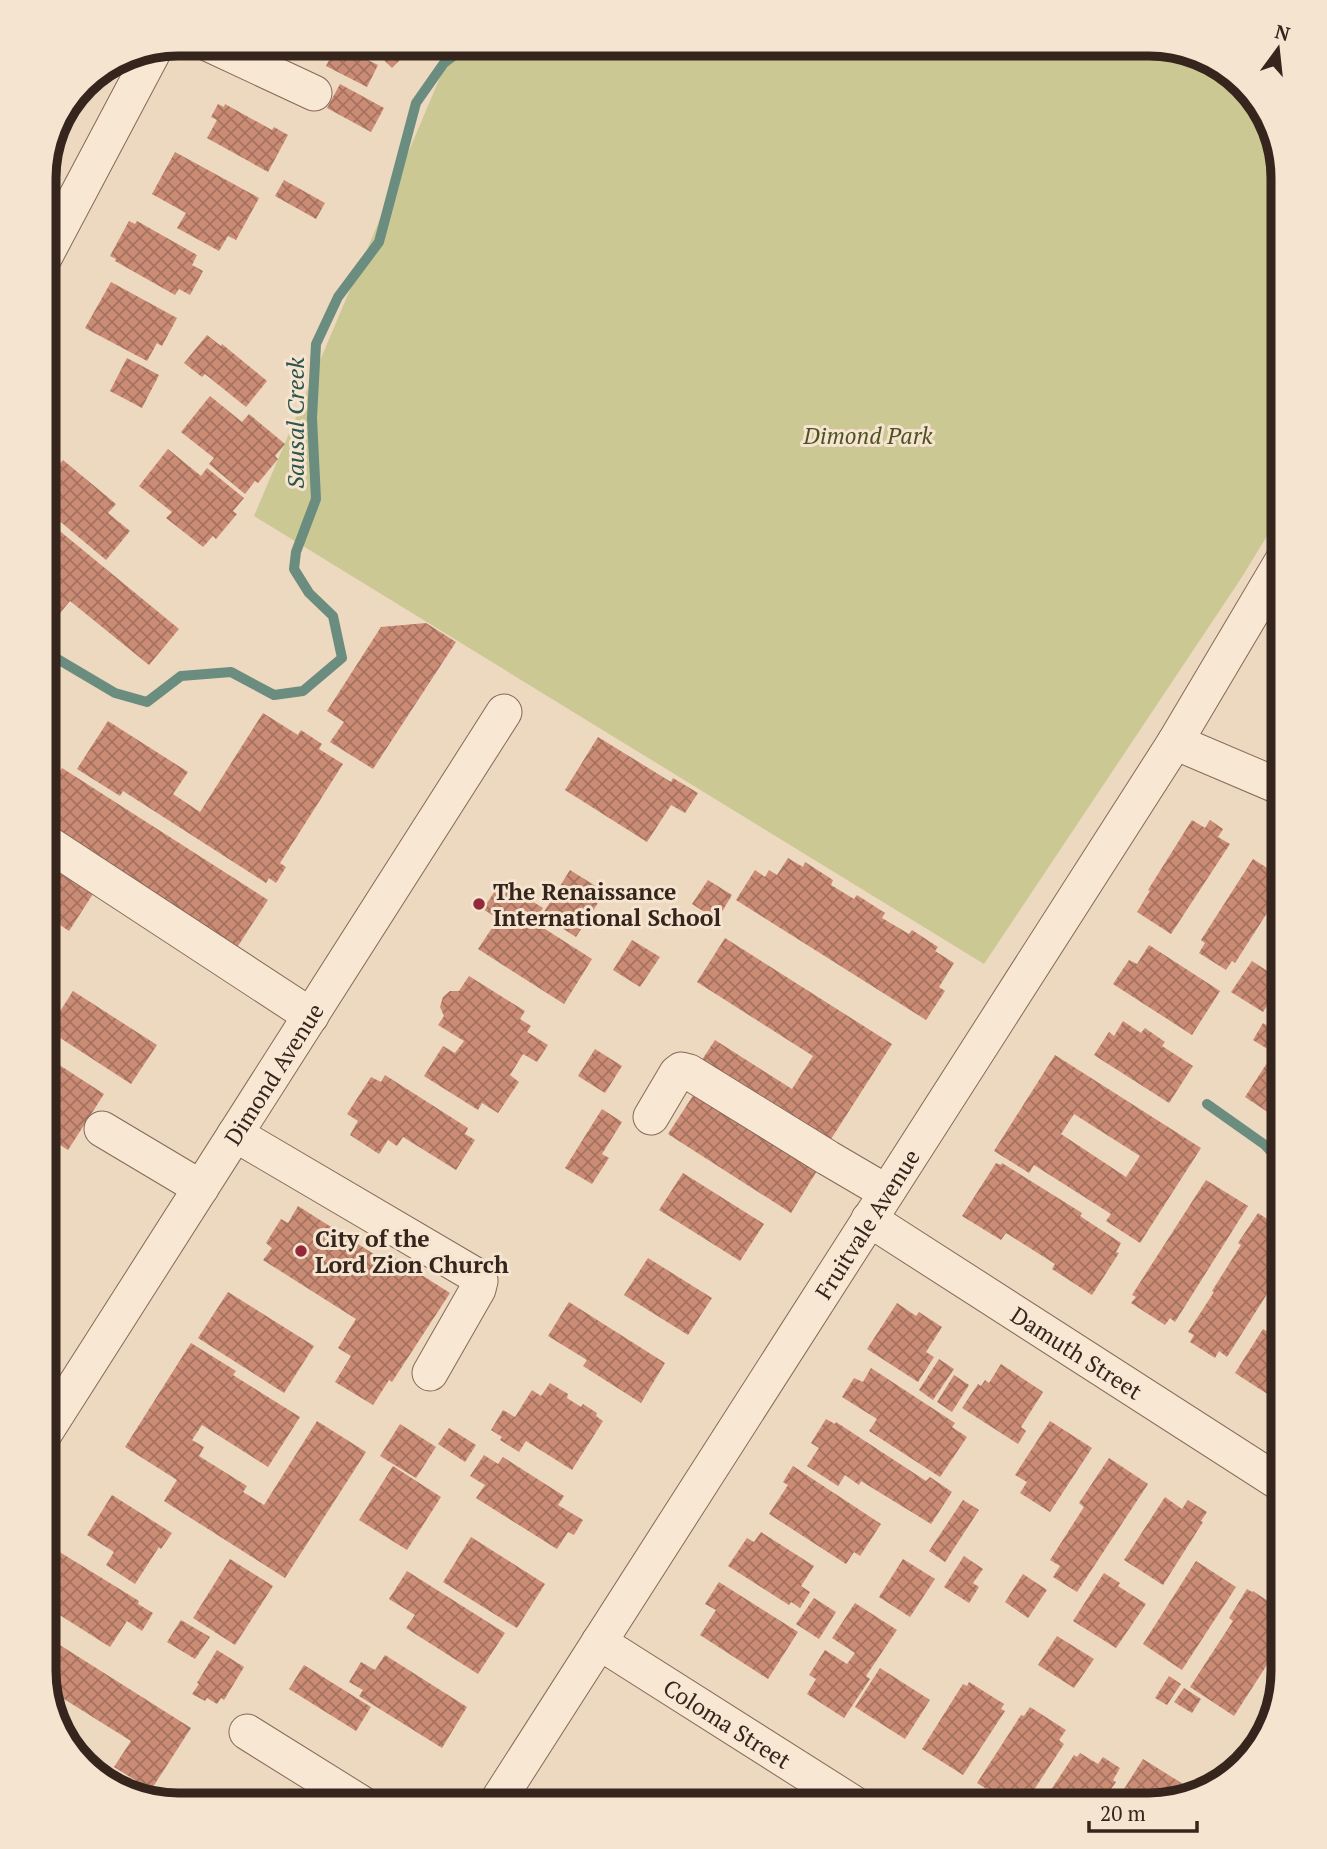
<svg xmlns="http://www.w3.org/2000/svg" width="1327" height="1849" font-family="'PT Serif',serif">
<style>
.green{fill:#cbc894}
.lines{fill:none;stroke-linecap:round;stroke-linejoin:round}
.stream{stroke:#6a8d7f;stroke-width:10}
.building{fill:url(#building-cross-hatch);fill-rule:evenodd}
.minor-casing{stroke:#866958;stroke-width:37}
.minor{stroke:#f8e7d3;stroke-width:35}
.poi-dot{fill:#94293b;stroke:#f5e4cf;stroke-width:2.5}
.labels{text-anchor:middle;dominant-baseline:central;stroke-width:6;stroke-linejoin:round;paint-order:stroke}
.park-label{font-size:23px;font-style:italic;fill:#4d5223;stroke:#f5e4cf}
.poi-label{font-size:23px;font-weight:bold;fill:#35251d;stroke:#f5e4cf;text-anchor:start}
.street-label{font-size:23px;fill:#35251d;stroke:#f5e4cf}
.water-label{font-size:24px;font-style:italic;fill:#2c554c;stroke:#f5e4cf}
.rim{fill:none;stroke:#35251d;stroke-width:9}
</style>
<defs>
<pattern id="building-cross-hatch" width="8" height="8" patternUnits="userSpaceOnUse" patternTransform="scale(1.75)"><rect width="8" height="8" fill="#cb8c76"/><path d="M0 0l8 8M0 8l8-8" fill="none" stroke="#a67260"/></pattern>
</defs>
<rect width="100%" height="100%" fill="#edd8c0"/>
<path class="green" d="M469,44H1158L1217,62L1265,110L1283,178V510L1240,580L984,964L254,516L447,61Z"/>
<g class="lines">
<g class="stream">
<path d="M44,651L115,693L147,702L181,676L231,672L274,695L303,691L342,658L333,616L309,593L294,569L296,552L316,499L312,418L316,344L338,297L379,242L416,103L444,63L469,44"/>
<path d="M1207,1104L1265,1145L1283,1164"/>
</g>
</g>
<g class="building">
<path d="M244,44H289L280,61Z"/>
<path d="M371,44H416L392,68L369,46Z"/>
<path d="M337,45L378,65L367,87L326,66Z"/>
<path d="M340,84L384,108L371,132L327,108Z"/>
<path d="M218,104L224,107L225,104L272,130L274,127L288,135L268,172L207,138L217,120L211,117Z"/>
<path d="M175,152L259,198L236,240L228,236L219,251L177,228L186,213L152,194Z"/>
<path d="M284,180L325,203L316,219L275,196Z"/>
<path d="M129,221L135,224L137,221L197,255L192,265L203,271L190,295L179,289L175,295L115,261L116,259L110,256Z"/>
<path d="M111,282L177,318L162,346L157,343L147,361L85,328Z"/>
<path d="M207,335L221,346L222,344L267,381L246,407L205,374L202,377L184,363Z"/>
<path d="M127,358L159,375L142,408L110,391Z"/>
<path d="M210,396L242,422L249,414L285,444L275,456L278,459L258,483L255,481L245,494L209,464L214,458L181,432Z"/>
<path d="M168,449L201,476L207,468L244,498L233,511L237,514L216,539L213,536L203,547L166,518L172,512L139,486Z"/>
<path d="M63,460L116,504L108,513L130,531L106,560L44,508V483Z"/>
<path d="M44,518L179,629L149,665L70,601L56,618L44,608Z"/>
<path d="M426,623L456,642L373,769L330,742L344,722L327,711L381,627Z"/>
<path d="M263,713L298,735L301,730L322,744L319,749L343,764L280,863L286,867L276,883L269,878L266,883L123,791L120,796L77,769L108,721L188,772L173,794L200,812Z"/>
<path d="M598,737L671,782L673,778L698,793L685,813L671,805L647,842L565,790Z"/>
<path d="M62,768L268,900L234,952L44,830V796Z"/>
<path d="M1192,820L1205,828L1210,820L1223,829L1218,837L1230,844L1171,934L1137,912L1150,891L1148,890Z"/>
<path d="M44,855L58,865L55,870L93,894L69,931L44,914Z"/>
<path d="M788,858L803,867L805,862L833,880L831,885L854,899L857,895L885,913L882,918L909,934L912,930L938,947L935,951L954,963L939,987L945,991L926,1020L736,900L755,870L765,877L769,870L777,875Z"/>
<path d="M1253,859L1283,878V888L1235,963L1232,961L1226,970L1199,953L1205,943L1201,940Z"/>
<path d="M570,870L605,892L576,937L542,915Z"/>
<path d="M708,880L732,895L717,920L692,904Z"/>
<path d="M501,882L543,908L534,922L592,959L564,1004L478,949L498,919L483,909Z"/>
<path d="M725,938L892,1044L824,1150L696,1069L715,1040L792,1089L813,1056L697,982Z"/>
<path d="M632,940L660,957L640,987L613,970Z"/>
<path d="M1149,945L1220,991L1192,1035L1113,984L1129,960L1137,964Z"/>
<path d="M1252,961L1283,981L1263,1012L1231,992Z"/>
<path d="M469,976L525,1011L520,1019L531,1026L527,1032L548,1045L537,1062L523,1054L510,1075L519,1082L498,1113L482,1103L478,1110L424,1076L443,1046L455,1053L464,1041L438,1025L444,1016L440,1007L443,997L450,991H459Z"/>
<path d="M73,991L157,1045L131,1084L48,1030Z"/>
<path d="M1123,1021L1141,1033L1145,1028L1165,1042L1162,1046L1193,1066L1169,1103L1094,1055L1109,1032L1114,1036Z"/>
<path d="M1263,1023L1280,1033L1269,1050L1253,1040Z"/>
<path d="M595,1049L622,1066L605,1093L578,1076Z"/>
<path d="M44,1055L104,1094L68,1150L44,1135Z"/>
<path d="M1055,1055L1201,1148L1140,1243L1106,1221L1111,1214L1034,1165L1029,1173L994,1151ZM1074,1114L1140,1156L1126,1177L1061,1134Z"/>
<path d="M1267,1063L1283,1074V1091L1269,1113L1245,1097Z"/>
<path d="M385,1075L468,1128L465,1134L475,1140L456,1170L403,1137L397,1146L388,1140L379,1154L350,1135L358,1121L347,1114L371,1077L381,1082Z"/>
<path d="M700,1085L820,1166L791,1213L668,1134Z"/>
<path d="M602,1109L622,1122L602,1154L609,1158L592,1184L565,1168Z"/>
<path d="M996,1163L1001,1165L1002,1163L1082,1213L1080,1216L1121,1243L1116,1252L1119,1253L1092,1295L1052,1269L1055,1264L1006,1233L1001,1240L962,1216Z"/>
<path d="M44,1167L57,1175L44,1195Z"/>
<path d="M683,1173L764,1224L740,1261L659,1210Z"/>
<path d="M1206,1180L1248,1206L1175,1322L1170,1318L1165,1325L1131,1303L1136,1297L1132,1295Z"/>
<path d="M298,1206L391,1265L395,1258L450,1293L392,1382L389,1380L373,1405L335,1382L351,1356L338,1348L356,1319L263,1260L272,1248L266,1243L281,1219L288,1223Z"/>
<path d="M1258,1213L1283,1229V1269L1227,1357L1219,1351L1215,1358L1190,1342L1194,1335L1188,1332L1214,1292L1212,1291L1241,1245L1238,1243Z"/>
<path d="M648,1258L712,1298L688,1335L624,1295Z"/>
<path d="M228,1292L314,1346L284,1393L198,1338Z"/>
<path d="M569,1302L665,1363L641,1403L583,1366L587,1360L548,1336Z"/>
<path d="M897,1303L916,1316L919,1312L942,1327L926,1352L934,1357L918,1382L867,1349Z"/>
<path d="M1283,1309V1404L1235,1373L1263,1329L1268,1332Z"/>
<path d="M191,1343L236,1371L233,1375L300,1417L268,1467L202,1425L192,1440L204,1447L199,1456L247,1486L243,1492L264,1505L317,1421L366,1452L285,1578L164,1501L177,1480L125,1447Z"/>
<path d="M939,1359L954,1369L933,1400L919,1390Z"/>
<path d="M1001,1364L1043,1392L1021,1427L1026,1431L1018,1444L962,1408L978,1384L981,1386L985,1380L989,1383Z"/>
<path d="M871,1368L955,1423L952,1427L967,1437L940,1477L869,1431L877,1419L842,1397L854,1378L863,1382Z"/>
<path d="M954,1375L969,1385L952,1412L937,1402Z"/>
<path d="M550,1383L568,1394L567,1398L581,1407L583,1404L597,1413L596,1416L603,1421L572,1470L526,1441L519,1452L500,1440L502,1437L491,1430L503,1410L515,1417L532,1390L541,1396Z"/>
<path d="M826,1419L835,1424L836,1422L926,1481L930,1477L952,1492L931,1524L861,1481L859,1485L845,1475L838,1486L807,1466L819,1448L811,1443Z"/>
<path d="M1050,1421L1092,1448L1050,1512L1020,1493L1027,1482L1015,1475Z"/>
<path d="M400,1424L436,1447L416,1478L380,1456Z"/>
<path d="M449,1428L476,1445L465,1462L438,1444Z"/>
<path d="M484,1455L498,1464L503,1457L564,1496L558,1505L583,1520L574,1535L568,1532L557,1549L476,1498L485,1485L470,1476Z"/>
<path d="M1109,1458L1148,1484L1077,1592L1053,1577L1060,1566L1050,1560L1084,1507L1079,1503Z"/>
<path d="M393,1466L441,1497L407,1550L359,1520Z"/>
<path d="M793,1466L881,1524L860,1556L854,1552L846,1564L769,1514L788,1485L783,1482Z"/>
<path d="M112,1495L172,1533L161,1549L159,1547L135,1584L106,1565L114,1552L87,1535Z"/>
<path d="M1165,1497L1182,1509L1188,1500L1207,1512L1201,1521L1203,1522L1163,1585L1124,1560Z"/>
<path d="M963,1500L979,1510L945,1562L929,1551Z"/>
<path d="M761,1532L814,1566L801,1586L810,1592L800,1608L791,1602L789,1605L728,1566L747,1538L754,1542Z"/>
<path d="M471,1537L545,1584L517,1628L443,1582Z"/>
<path d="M58,1551L139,1601L138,1604L153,1613L142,1631L127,1621L110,1647L44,1605V1574Z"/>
<path d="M964,1556L983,1569L973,1583L979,1587L969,1603L944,1587Z"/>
<path d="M230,1559L273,1586L235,1645L193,1618Z"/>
<path d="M903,1559L935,1579L910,1617L879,1597Z"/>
<path d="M1196,1561L1236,1587L1182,1670L1143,1644Z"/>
<path d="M407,1571L505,1633L478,1674L406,1628L415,1615L389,1599Z"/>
<path d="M1104,1573L1120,1583L1118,1586L1146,1604L1116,1648L1073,1621Z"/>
<path d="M1023,1574L1047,1590L1028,1618L1005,1602Z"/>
<path d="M719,1582L798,1632L768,1679L700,1635L716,1610L705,1604Z"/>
<path d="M1247,1589L1252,1592L1253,1591L1283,1611V1640L1234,1716L1190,1687L1233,1621L1229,1618Z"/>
<path d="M814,1598L836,1612L819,1639L796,1624Z"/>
<path d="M855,1603L897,1630L866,1676L870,1679L844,1718L807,1694L816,1679L809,1675L825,1650L847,1664L855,1653L832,1638Z"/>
<path d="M181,1620L210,1637L195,1659L167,1642Z"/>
<path d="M44,1635L191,1728L151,1790L114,1767L131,1741L48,1689L44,1672Z"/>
<path d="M1057,1636L1094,1659L1074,1688L1038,1665Z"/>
<path d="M217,1650L244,1667L224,1700L221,1698L217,1704L207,1698L205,1701L192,1694L199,1684L197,1683Z"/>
<path d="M385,1655L467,1707L442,1748L359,1696L363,1690L349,1682L361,1662L375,1670Z"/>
<path d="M304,1665L371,1707L356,1731L289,1689Z"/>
<path d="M880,1668L930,1700L905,1739L855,1707Z"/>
<path d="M1169,1676L1181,1684L1167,1705L1155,1698Z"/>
<path d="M969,1682L1004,1704L1001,1709L1005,1711L963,1775L922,1749L963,1684L967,1686Z"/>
<path d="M1184,1688L1201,1699L1192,1713L1174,1702Z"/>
<path d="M1030,1707L1066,1730L1059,1740L1064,1744L1024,1805H1012L977,1783L1021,1715L1024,1716Z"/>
<path d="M1080,1753L1098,1764L1103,1757L1120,1768L1113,1780L1116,1782L1100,1805H1041L1074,1755L1077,1757Z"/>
<path d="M1143,1759L1183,1784L1173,1799L1150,1805H1120L1129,1792L1124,1789Z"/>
<path d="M85,1760L92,1765L93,1763L140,1793L138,1796L110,1787Z"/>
<path d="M1221,1766L1231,1773L1217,1787L1206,1790Z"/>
<path d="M221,1792L241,1805H213Z"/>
</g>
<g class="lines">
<defs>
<g id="minor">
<path d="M209,44L314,93"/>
<path d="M44,258L152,54"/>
<path d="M1175,742L1283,788"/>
<path d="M44,841L311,1016"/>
<path d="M651,1117L677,1073L681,1070L689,1072L828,1158L886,1192"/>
<path d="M102,1129L201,1188"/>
<path d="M235,1134L475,1275L480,1281L478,1289L430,1373"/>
<path id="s1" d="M869,1219L1283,1485"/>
<path id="s2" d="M44,1434L504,712"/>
<path id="s3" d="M599,1642L856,1805"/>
<path d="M247,1732L364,1805"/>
<path id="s4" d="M495,1805L1175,742L1283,560"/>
</g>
</defs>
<use href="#minor" class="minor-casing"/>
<use href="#minor" class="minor"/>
</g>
<g class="poi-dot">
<circle cx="479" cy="904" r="7"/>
<circle cx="301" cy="1251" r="7"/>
</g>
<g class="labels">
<g class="park-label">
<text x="868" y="435">Dimond Park</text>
</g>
<g class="poi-label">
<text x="493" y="891">The Renaissance<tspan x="493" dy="26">International School</tspan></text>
<text x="315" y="1238">City of the<tspan x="315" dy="26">Lord Zion Church</tspan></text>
</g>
<g class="street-label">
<text stroke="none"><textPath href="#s2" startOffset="427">Dimond Avenue</textPath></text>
<text stroke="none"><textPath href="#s4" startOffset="690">Fruitvale Avenue</textPath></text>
<text stroke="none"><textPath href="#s1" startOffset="247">Damuth Street</textPath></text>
<text stroke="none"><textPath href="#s3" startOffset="152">Coloma Street</textPath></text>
</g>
<g class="water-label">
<text transform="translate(295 423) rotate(-90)">Sausal Creek</text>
</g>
</g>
<path d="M0 0H1327V1849H0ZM178 56H1149A122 122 0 0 1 1271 178V1671A122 122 0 0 1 1149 1793H178A122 122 0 0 1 56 1671V178A122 122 0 0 1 178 56Z" fill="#f5e4cf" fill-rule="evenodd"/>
<path class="rim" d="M178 56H1149A122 122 0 0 1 1271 178V1671A122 122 0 0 1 1149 1793H178A122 122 0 0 1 56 1671V178A122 122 0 0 1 178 56Z"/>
<g transform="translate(1278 49) rotate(15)" stroke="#f5e4cf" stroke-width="5" paint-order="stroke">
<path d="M0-5L12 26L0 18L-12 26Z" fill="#35251d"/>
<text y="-10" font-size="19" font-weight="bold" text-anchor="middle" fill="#35251d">N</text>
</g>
<path d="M1089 1821v10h108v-10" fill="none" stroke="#35251d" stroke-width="3.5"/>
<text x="1100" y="1821" font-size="21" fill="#35251d" stroke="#f5e4cf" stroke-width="5" paint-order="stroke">20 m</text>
</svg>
